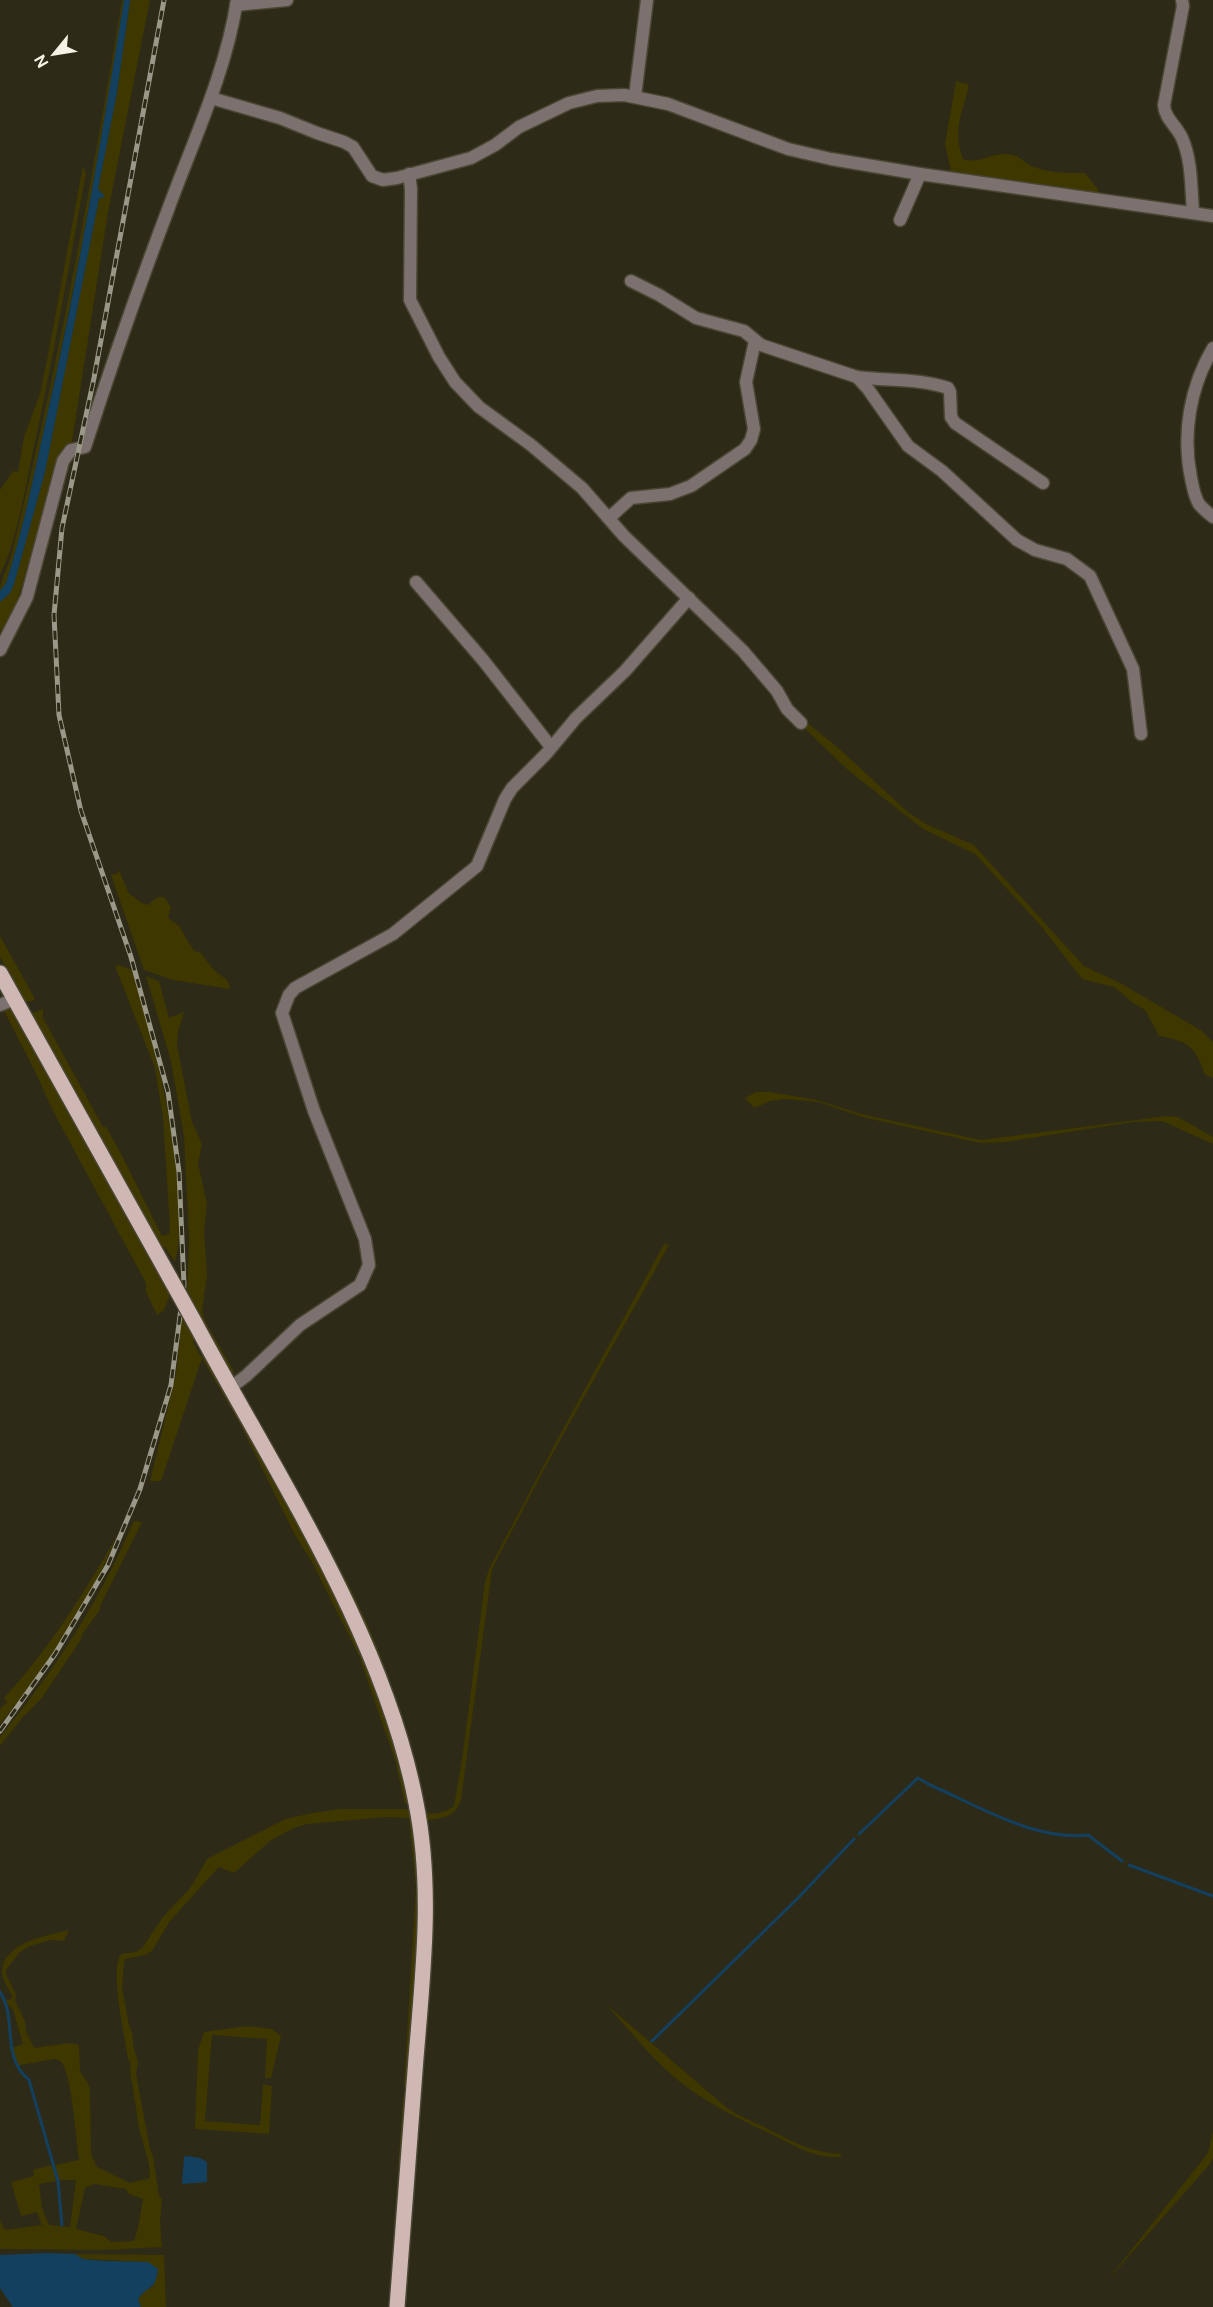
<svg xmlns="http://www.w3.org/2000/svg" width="1213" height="2307" font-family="'DM Sans',sans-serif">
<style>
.green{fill:#3f3700;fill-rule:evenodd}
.water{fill:#144060}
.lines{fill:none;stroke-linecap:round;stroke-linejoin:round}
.stream{stroke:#144060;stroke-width:3}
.minor-casing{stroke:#494634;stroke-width:15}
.major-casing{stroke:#494634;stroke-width:18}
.minor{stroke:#7c716e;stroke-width:12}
.major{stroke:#cfb8b4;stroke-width:15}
.rail-casing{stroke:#9a9889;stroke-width:5}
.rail{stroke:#2d2a17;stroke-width:3;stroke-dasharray:9;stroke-linecap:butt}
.major-bridge-casing{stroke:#494634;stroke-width:18;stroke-linecap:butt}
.major-bridge{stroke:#cfb8b4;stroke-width:15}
</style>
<rect width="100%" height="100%" fill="#2d2a17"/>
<g class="green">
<path d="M122,0H124C102,138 78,275 48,411C35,469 24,528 6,583L0,591C0,580 8,567 11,556C57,372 91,187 122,0Z"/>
<path d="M130,0H150L108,212L72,442L65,447L58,460L19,595L11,619L3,633L0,630V602L10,593L14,584L45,472L100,193L98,189L117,92Z"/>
<path d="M956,81L969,85C963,112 952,130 963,159C979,164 989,154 1004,154C1022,154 1022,163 1034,167C1050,173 1068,173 1085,173L1098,189V194L951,171L945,144Z"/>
<path d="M83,166L86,173C69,266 53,359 33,452C25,489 17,541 0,575V490L13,471L18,472L24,437L40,394L48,355Z"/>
<path d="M806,722L835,745L908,812L926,824L974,845L1084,966L1122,984L1202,1031L1213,1042V1078L1205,1075C1195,1046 1189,1042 1159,1036L1145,1010L1133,1003L1123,994L1114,987L1082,979L1041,926L975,854L923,829L849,771L803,727Z"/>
<path d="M119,870L129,894C136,897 139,903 147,905L158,897H164L171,907L168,918L179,926L194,951L200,952L213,969L228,981L230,989L173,980L144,970L111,875L117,874Z"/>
<path d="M0,936L35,999L33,1001L25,1002L0,957Z"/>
<path d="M119,965L132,970C154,1043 174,1118 178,1194C179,1218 181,1240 175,1262L165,1247L160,1248L30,1014L43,1009V1018L103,1127H106C127,1163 143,1199 162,1236L169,1234L170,1227L163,1118L155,1068L115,966Z"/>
<path d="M146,976L159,981L169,1018L184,1012L178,1032L177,1045L192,1122L202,1144L198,1163L207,1204L204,1231L207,1275L202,1311L205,1321L235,1373L226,1371L187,1293L189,1239L184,1136L171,1061Z"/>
<path d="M13,1004L170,1295L164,1310L157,1315L146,1292V1283L53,1111L35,1071L3,1009Z"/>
<path d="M756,1092H770L817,1100L861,1114L981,1140L1167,1116L1178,1117L1213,1137V1144L1162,1121L1133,1122L1005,1142L980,1143L862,1117L819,1102L785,1099L770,1101L754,1108L745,1098Z"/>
<path d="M664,1244L669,1245L548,1462L492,1569L461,1800C455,1819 439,1819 422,1820L400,1723L243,1397C280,1461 319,1525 352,1592C387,1661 410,1736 425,1812C433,1816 447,1812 454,1806L462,1760L485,1582L489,1569L557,1440Z"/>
<path d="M182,1318L195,1339L193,1342L201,1357L205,1356L331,1581L388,1716L411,1804H405L395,1760L359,1656L313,1564L295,1535L240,1424L202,1358L161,1481H150L176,1374Z"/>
<path d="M134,1521L142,1522L100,1606V1610L83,1633L80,1641L41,1699L22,1718L0,1746V1737C57,1667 98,1604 134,1521Z"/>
<path d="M118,1534C89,1604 49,1666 0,1724V1709L7,1702L4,1698C49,1649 85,1592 118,1534Z"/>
<path d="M340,1809H414L421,1928L408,2083L404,2086L416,1887L409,1818L387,1817L307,1824L294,1828L270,1841L234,1873L219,1867L170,1921L152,1951L145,1955L125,1959L124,1963L122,1988L129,2025L132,2032L134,2049L138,2061L136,2074L150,2149L153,2156L159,2196L162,2198L160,2222L162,2247L104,2250L0,2249V2221L5,2230L42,2225L37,2212L21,2216L11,2182L34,2176L33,2170L52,2165L56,2181L39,2184L42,2208L49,2225L70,2227L76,2180H59L55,2165L79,2160C76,2139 72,2078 62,2063C60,2060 58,2060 54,2059L16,2066L9,2046L15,2047L23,2044L13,2009L7,2004V2000L12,1999V1996C8,1988 1,1978 2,1969C6,1942 48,1935 69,1930L64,1941L50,1940L30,1946L20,1952L6,1970L7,1977L16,1994L15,2001L25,2021L26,2031L34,2048L70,2043L79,2045L80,2071L90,2087L91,2154L97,2167L130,2183L150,2178L149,2164L139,2128L130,2070L131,2064L128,2059C125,2036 109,1971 121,1954L136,1952L142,1948L163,1917L191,1887L207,1859L285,1819L313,1813ZM94,2184L126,2189L129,2194L143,2199L138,2228L134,2241L111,2242L104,2236L76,2229L85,2188Z"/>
<path d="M606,2004L727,2108C739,2116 752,2121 764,2127C794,2142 808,2152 842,2154L840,2157C814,2158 797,2147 775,2136C741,2120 708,2104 679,2081C652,2059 629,2030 606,2004Z"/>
<path d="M247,2026L272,2029L281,2036L271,2078H265L267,2039L212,2035L205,2121L260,2125L263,2084L272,2086L269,2134L195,2129L198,2050L204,2032Z"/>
<path d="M403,2097L407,2099L392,2307H389Z"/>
<path d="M1213,2131V2158L1209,2165L1106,2282L1208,2153Z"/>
<path d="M75,2254L164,2255L166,2307H141L138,2299L144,2292L154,2285L148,2262L83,2259Z"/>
</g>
<g class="water">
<path d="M124,0H130L117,92L98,189L105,197L99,198L45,472L14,584L10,593L0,602V591L6,583C23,530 34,475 46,420C78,281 101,140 124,0Z"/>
<path d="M186,2156L200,2158L207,2162V2182L182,2184L184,2157Z"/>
<path d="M46,2253L75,2254L83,2259L105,2261L148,2262L158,2269C156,2290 148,2285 138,2299L141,2307H13L0,2288V2255Z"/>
</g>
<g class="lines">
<g class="stream">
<path d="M859,1834L918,1778L930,1785C979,1806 1034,1841 1088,1835L1122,1861"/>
<path d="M1129,1865L1213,1896"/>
<path d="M0,1992C18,2019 0,2056 29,2080L58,2181L62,2225"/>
<path d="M652,2041L799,1897L854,1839"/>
</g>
<defs>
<g id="minor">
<path d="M1182,0L1183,6L1164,105C1165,119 1176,125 1182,138C1192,161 1191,187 1193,212"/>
<path d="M236,5L287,0"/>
<path d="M635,96L647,0"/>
<path d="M211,98L280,118L317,133L344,142L353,147L372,176L383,180L397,178L471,158L495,145L519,127L569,103L597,96L624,95L668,104L788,149L831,159L920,174L1213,216"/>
<path d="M409,174L411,189L410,300L439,357L455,382L479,407L531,445L582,488L624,536L743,651L777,691L787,709L801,723"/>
<path d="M900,220L920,174"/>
<path d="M631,281L659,295L696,318L744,331L761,345L857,377L868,389L908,446L942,471L1017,540L1035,550L1067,559L1090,576L1133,669L1141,734"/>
<path d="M1213,348C1190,387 1182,434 1191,478C1193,487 1194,496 1199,504C1203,509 1208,513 1213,517"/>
<path d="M857,377C887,381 918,378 948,388L950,392L951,417L955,423L1043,483"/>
<path d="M609,518L631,498L670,494L691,486L745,449L751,440L754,429L746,382L755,341"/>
<path d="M416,582L483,660L551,747"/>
<path d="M0,650L27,597L63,461L71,450L85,447C111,366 139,286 169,207C194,139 226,72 237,0"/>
<path d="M0,1005L15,999"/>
<path d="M230,1388L246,1376L300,1325L360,1285L369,1265L365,1239L314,1111L282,1013L289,995L295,988L393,934L477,866L505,799L512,788L546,754L576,718L625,671L689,598"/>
</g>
<g id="major">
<path d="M0,973L170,1278"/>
<path d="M195,1323C275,1473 384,1635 416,1803C433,1887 423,1973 416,2058C409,2141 404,2224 397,2307"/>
</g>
</defs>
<use href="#minor" class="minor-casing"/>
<use href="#major" class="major-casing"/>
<use href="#minor" class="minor"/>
<use href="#major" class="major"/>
<defs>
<path id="rail" d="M0,1731L55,1654L108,1565L140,1489L171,1385L184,1285L179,1172L168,1092L131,957L81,811L59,715L54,615L62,528L94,378L164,0"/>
</defs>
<use href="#rail" class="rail-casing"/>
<use href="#rail" class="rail"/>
<defs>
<path id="major-bridge" d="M170,1278L195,1323"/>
</defs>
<use href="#major-bridge" class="major-bridge-casing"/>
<use href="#major-bridge" class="major-bridge"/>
</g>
<g transform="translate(54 54) rotate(240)" stroke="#2d2a17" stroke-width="4.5" paint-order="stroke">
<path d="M0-4.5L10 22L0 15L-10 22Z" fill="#f4f3e6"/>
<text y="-9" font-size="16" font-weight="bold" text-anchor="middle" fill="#f4f3e6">N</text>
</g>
</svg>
